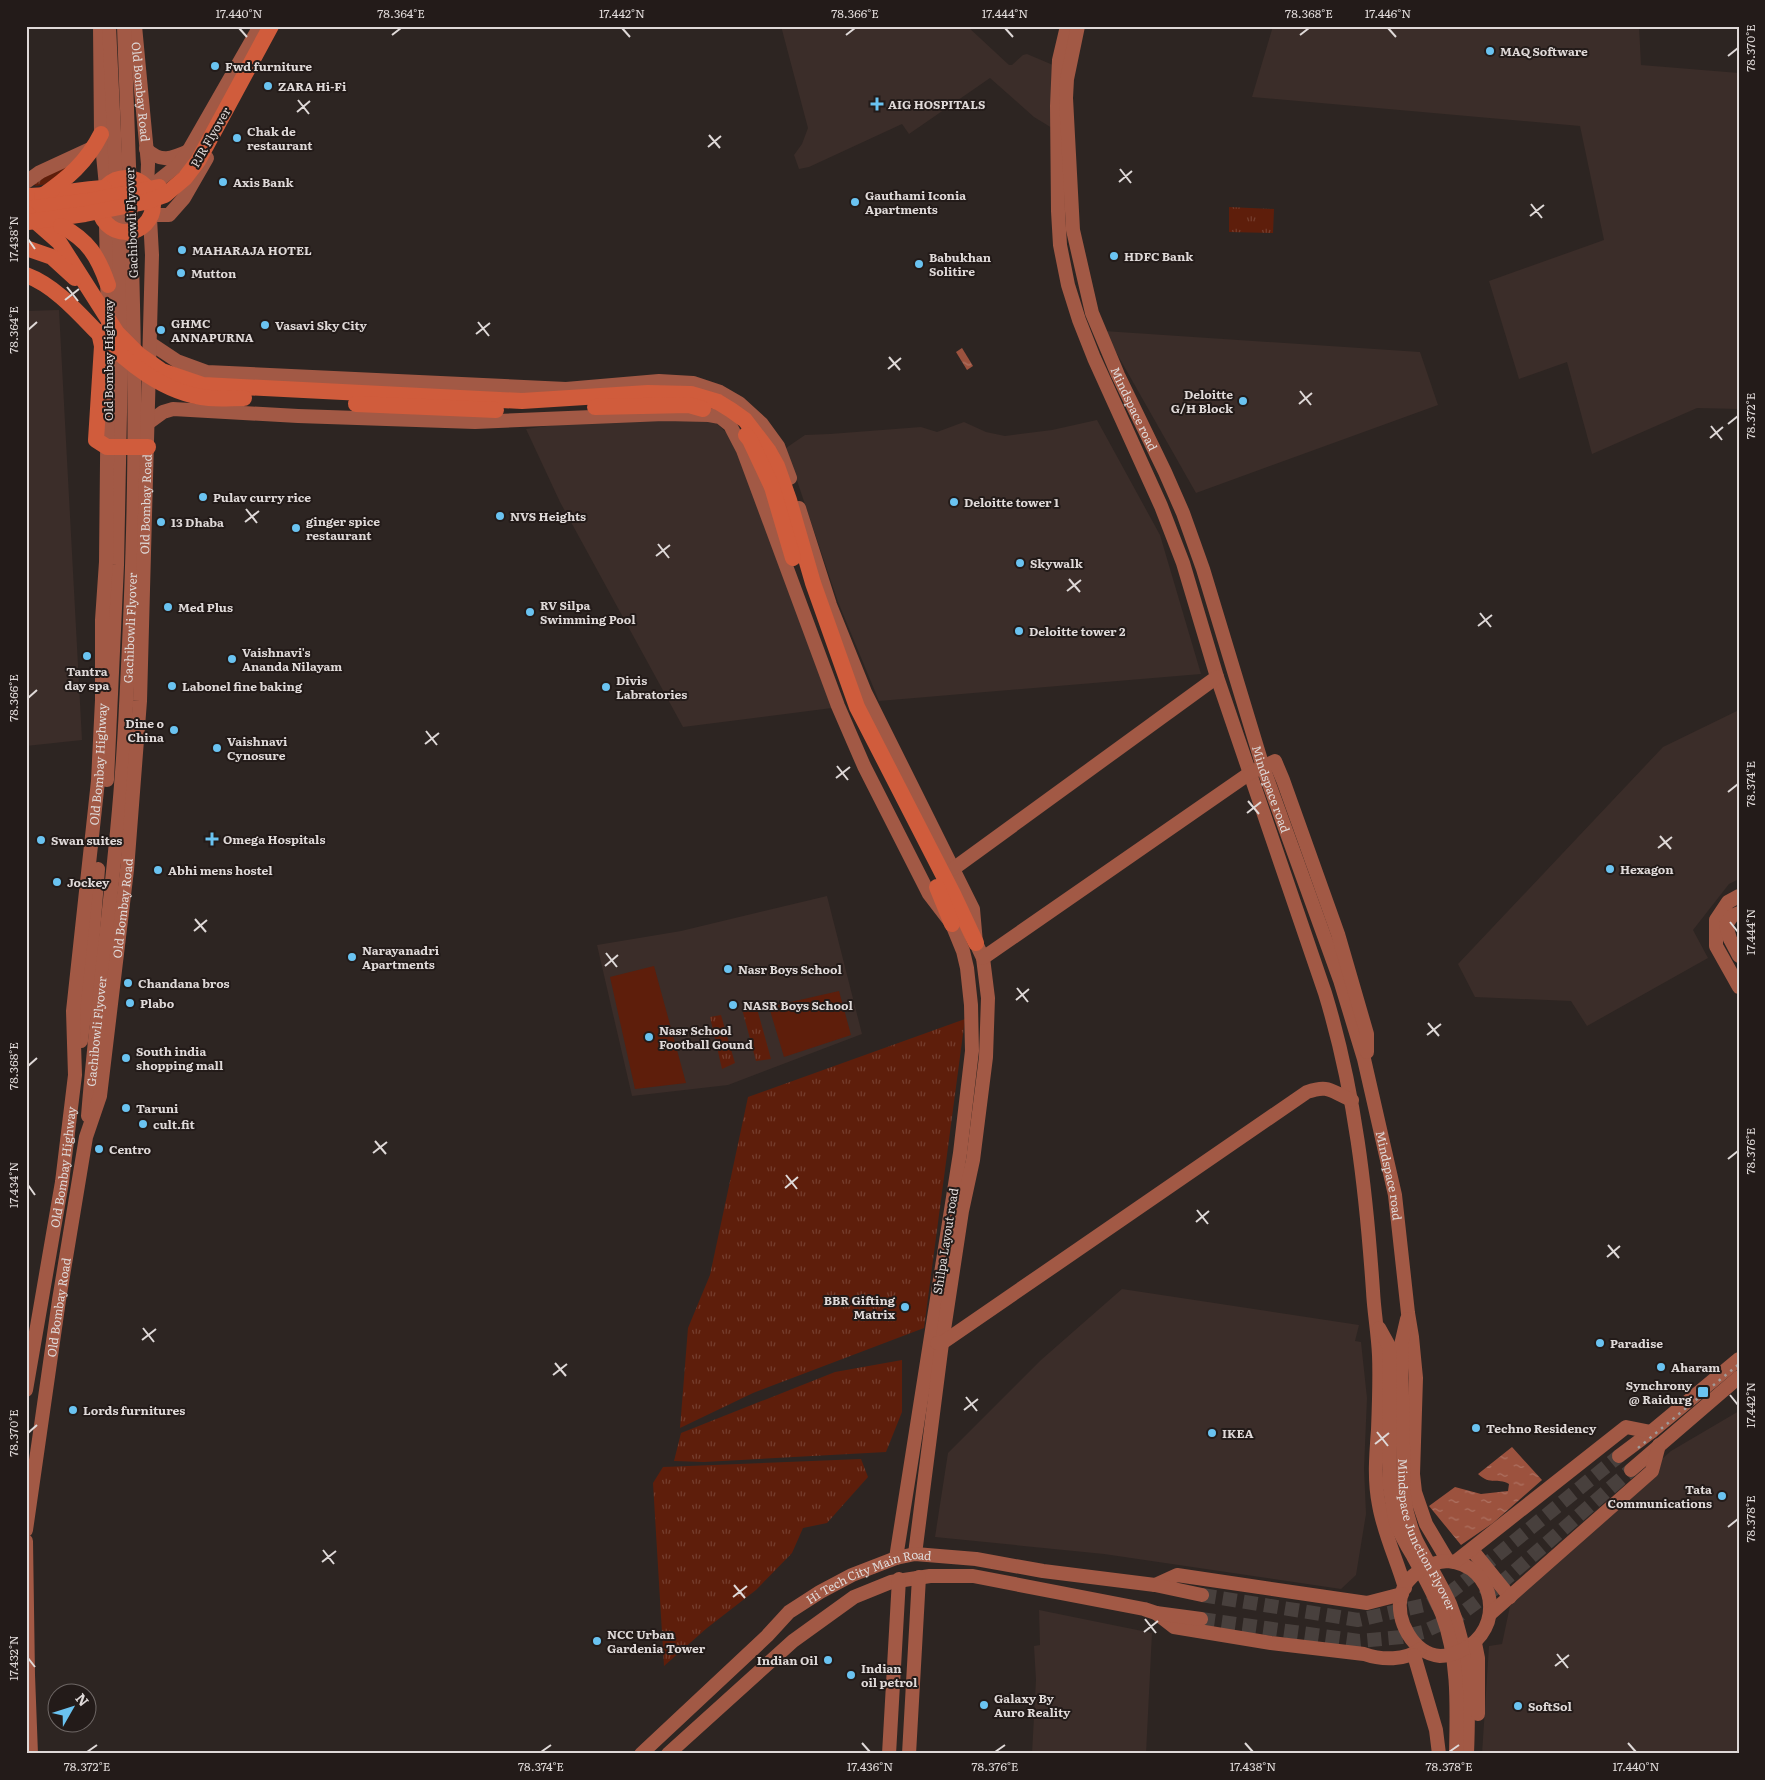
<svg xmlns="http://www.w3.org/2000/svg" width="1765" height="1780" font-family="Literata,serif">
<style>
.built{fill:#3b2d29}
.grass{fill:url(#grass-tufts)}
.pitch{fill:#5e1e0b}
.water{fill:url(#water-ripples)}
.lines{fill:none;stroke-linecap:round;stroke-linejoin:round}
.major-tunnel{stroke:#48403d;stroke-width:14;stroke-dasharray:14 7;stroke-linecap:butt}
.major{stroke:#a25945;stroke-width:14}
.highway{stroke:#d05c3c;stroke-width:16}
.rail{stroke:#a19a98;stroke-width:2.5;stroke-dasharray:2.5 5;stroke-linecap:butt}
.ticks{fill:none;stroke:#dfd9d8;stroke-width:2}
.poi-dot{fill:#6ac3f1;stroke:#231b19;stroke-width:2}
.labels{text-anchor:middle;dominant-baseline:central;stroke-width:4;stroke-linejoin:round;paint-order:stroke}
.poi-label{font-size:12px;font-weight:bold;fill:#dfd9d8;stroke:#231b19;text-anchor:start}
.street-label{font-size:12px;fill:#dfd9d8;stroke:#231b19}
.neatline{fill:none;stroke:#dfd9d8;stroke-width:2}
.ticks-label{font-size:12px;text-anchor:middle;fill:#dfd9d8}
</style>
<defs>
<pattern id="grass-tufts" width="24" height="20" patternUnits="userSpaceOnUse" patternTransform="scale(1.25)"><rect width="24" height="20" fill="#5e1e0b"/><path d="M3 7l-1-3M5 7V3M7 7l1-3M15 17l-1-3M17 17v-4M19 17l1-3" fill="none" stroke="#753e2e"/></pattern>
<pattern id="water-ripples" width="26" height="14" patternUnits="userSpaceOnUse" patternTransform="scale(1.25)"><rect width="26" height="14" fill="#9c523e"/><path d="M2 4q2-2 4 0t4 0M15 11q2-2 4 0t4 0" fill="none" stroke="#ae7262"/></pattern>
</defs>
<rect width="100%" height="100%" fill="#2d2522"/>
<g class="built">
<path d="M781,26H967L1009,65H1012L1023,55L1027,54L1053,65L1052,128L1034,117L990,78L909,134L902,124L809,167L799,169L794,155L802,144L808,128Z"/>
<path d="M1273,26H1639L1641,65L1739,73V409L1697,408L1592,454L1567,362L1519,379L1489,281L1604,240L1580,126L1252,97Z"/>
<path d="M59,310L82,740L26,746V311Z"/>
<path d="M1104,331L1420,352L1438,405L1196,493Z"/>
<path d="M588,420H713L732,438L832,708L683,727L560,502L526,429Z"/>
<path d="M1097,420L1160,535L1201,674L879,701L838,602L786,448L805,435L830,434L921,427L937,432L964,422L986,432L1005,436L1052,430Z"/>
<path d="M1739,710V879L1729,884L1693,930L1708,958L1587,1026L1571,1001L1475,997L1458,964L1663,747Z"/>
<path d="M827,896L862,1034L728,1085L632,1096L597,945L681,931Z"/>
<path d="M1122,1289L1359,1325L1355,1341L1361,1342L1367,1398L1364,1469L1366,1514L1356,1575L1341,1589L1104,1554L935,1537L948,1453L1041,1360Z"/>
<path d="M1739,1411V1754H1482L1489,1646L1502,1644L1510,1606L1588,1524L1671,1451Z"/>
<path d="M1039,1610L1152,1633L1146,1754H1032L1036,1680L1034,1646L1040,1645Z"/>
</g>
<g class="grass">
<path d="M79,159L47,184L36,186L32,183Z"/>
<path d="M1229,207L1274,209L1273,233L1229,232Z"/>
<path d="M756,1005L771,1059L756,1061L742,1009Z"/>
<path d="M721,1015L735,1063L722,1069L710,1017Z"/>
<path d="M965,1019L924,1328L753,1393L680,1428L688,1328L710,1275L748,1097Z"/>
<path d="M902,1360V1412L886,1452L704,1462L674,1461L681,1433L835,1372Z"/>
<path d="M861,1459L868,1477L827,1523L803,1528L792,1553L756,1590L707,1628L664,1666L653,1483L663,1467Z"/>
</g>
<g class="pitch">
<path d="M654,966L686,1083L635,1089L610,977Z"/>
<path d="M839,991L851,1035L784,1057L769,1007Z"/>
</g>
<g class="water">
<path d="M962,348L973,366L967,370L956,352Z"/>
<path d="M1512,1447L1542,1480L1493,1523L1461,1545L1429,1506L1455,1487L1481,1494L1508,1491L1509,1484C1497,1477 1491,1486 1478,1474Z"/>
</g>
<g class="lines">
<g class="major-tunnel">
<path d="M1202,1595L1358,1620L1429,1604L1447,1595L1485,1565L1619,1456"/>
<path d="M1201,1619L1359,1641L1402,1637L1423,1632L1458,1616L1493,1590L1631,1470"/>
</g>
<g class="major">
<path d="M100,26L101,134L106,186"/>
<path id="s1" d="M135,26L148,164L147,188"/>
<path d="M1067,26L1059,60L1057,106L1058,211L1060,245L1068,285L1079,320L1094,358L1161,506L1183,563L1217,677L1325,993C1355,1091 1366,1190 1373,1291C1374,1312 1378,1333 1379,1355C1380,1379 1379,1405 1378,1430C1376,1455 1374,1481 1379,1505C1384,1534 1397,1560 1405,1588"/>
<path id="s2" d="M1078,26L1067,79L1066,98L1073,230L1092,313L1118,375L1165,472L1183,513L1203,569L1263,767L1340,980L1364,1059L1395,1195L1408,1313L1412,1337L1416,1378L1413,1474L1415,1492L1426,1524L1448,1561"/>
<path d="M146,149C161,163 171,159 189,151"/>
<path d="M26,182L40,172L92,148"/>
<path d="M148,189L178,165L189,150L260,26"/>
<path d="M151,215H169L184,198L207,158"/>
<path d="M106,224L108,323"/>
<path d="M150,343L177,361L207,372L566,389L659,381L693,383L720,392L739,403L762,424L778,446L790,478"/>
<path d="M148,423L163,412L173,409L298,416L475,422L664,414L709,415L720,417L730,425L743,450L838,706L864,766L929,894L952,924L963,951L967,968L971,1005L972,1051L960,1153L896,1558"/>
<path d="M799,508L830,605L865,692L973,909L976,943L983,958L988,998L986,1057L973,1160L962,1211L942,1343L915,1554"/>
<path d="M107,780L117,565L121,362L119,239L109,26"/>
<path d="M953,869L1217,677"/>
<path d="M1739,896L1728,902L1716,920V946L1739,987"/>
<path d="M1739,913L1732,916L1726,925L1730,939L1739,956"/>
<path d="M983,958L1250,773L1275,761L1283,780L1338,934L1367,1034V1052"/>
<path d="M81,1041L91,958L98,869"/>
<path id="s3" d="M88,1116C99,979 120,843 126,706C132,593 136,479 134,366C133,253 128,140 124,26"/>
<path id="s4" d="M1407,1319L1401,1345L1404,1496C1406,1511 1410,1526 1416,1540C1427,1562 1440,1582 1450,1604C1470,1653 1469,1702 1467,1754"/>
<path d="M1379,1328L1389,1346L1390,1488C1392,1500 1393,1513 1397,1525C1401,1536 1407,1546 1413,1556C1423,1574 1434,1594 1442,1614C1459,1659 1457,1707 1456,1754"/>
<path d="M937,1343H942L1307,1092C1330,1084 1331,1092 1352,1100"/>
<path id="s5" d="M26,1390L62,1182L75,1075L73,1011L98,781L102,700V620L106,562L108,364"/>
<path d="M1619,1456L1651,1432L1739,1359"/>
<path d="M1631,1470L1739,1377"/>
<path id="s6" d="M26,1530L59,1300L86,1137L100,1096L127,870L140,701L152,255L150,218"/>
<path d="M26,1541L28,1675L31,1754"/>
<path d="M1472,1550L1510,1597"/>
<path d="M1448,1561C1496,1565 1506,1630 1462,1650C1456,1653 1448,1656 1440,1656C1413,1654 1395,1620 1401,1595C1406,1575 1429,1562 1448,1561Z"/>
<path d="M1455,1562L1626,1427L1651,1432"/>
<path d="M1155,1585L1177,1575L1367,1603L1402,1594"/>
<path d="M1156,1613L1174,1627L1271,1643L1364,1654C1381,1660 1406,1661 1420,1649"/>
<path d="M1490,1614L1652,1471L1659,1445"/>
<path d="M1475,1643L1478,1658V1714"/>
<path d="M1414,1655L1436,1730L1439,1754"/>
<path id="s7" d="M641,1754L767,1636L789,1612L820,1592L852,1575L896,1558L915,1554L976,1559L1043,1571L1155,1585L1202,1595"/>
<path d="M668,1754L793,1641L854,1597L891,1582L930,1576H973L1144,1609L1156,1613L1201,1619"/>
<path d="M889,1754L899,1579"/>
<path d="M909,1754L919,1577"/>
</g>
<g class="highway">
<circle cx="126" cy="205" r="27"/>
<path d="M26,196C52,196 78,189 104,188"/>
<path d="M42,196C67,179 87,162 101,134"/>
<path d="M26,209L88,201L159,187"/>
<path d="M26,213L59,242L117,333L138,354L162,371L203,385L522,401L648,393L691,394L718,402L731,410L745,420L768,450L777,466L789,500L813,583L857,707L953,894L976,943"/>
<path d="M28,222L85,214L145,202L165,195L185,178L198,161L271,26"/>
<path d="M61,226C88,240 98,256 108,285"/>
<path d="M26,248L52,257L75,278"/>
<path d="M26,275C53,285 75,309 94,329C125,361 164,394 209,398C221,399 232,398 244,398"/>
<path d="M99,332L102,346L96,440L107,447H148"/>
<path d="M356,404L496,410"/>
<path d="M595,407L689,405L703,409"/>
<path d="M746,435L750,440L772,487L793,558"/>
<path d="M937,887L952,924"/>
</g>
<path class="rail" d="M1638,1448L1739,1364"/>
</g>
<path class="ticks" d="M239,28L247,37M622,28L630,37M1005,28L1013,37M1388,28L1396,37M392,35L401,28M846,35L855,28M1300,35L1309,28M1728,56L1738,48M298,100L309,114M297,112L310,101M709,135L720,148M708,147L721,136M1120,169L1131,183M1119,182L1132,171M1531,204L1542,218M1530,216L1544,205M28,239L35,249M67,287L78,301M65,300L79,289M478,322L489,336M28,330L37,322M476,334L490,323M889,357L900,370M888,369L901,358M1300,391L1311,405M1299,404L1312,393M1728,424L1738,416M1711,426L1722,440M1710,438L1723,427M246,509L257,523M245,522L259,511M658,544L669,558M656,556L670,545M1069,579L1080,592M1067,591L1081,580M1480,613L1491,627M1478,626L1492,615M28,698L37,690M426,731L437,745M425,744L439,733M837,766L848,780M836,778L850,767M1728,792L1738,784M1248,801L1259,814M1247,813L1261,802M1660,836L1671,849M1658,848L1672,837M195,919L206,932M1730,922L1738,932M194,931L207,920M606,953L617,967M605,966L618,955M1017,988L1028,1002M1016,1000L1029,989M1428,1023L1439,1036M1427,1035L1441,1024M28,1066L37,1058M375,1141L386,1154M373,1153L387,1142M1728,1159L1738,1151M786,1175L797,1189M28,1185L35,1195M785,1188L798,1177M1197,1210L1208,1224M1196,1222L1209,1211M1608,1245L1619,1258M1607,1257L1620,1246M143,1328L154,1342M142,1340L156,1329M555,1363L566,1376M553,1375L567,1364M1730,1395L1738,1405M966,1397L977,1411M964,1410L978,1399M1377,1432L1388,1446M28,1433L37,1425M1375,1444L1389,1433M1728,1527L1738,1519M323,1550L334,1564M322,1562L336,1551M734,1585L745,1598M733,1597L747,1586M1145,1619L1156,1633M1144,1632L1158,1621M1557,1654L1568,1668M28,1658L35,1667M1555,1666L1569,1655M862,1743L870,1752M1245,1743L1253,1752M1628,1743L1636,1752M87,1752L97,1745M541,1752L551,1745M995,1752L1005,1745M1449,1752L1459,1745"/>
<g class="poi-dot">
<circle cx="1490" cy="51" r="5"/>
<circle cx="215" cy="66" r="5"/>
<circle cx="268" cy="86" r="5"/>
<path d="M874.5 96.5h5v5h5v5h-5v5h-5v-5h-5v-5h5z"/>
<circle cx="237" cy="138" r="5"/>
<circle cx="223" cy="182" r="5"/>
<circle cx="855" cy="202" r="5"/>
<circle cx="182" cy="250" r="5"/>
<circle cx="1114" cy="256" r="5"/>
<circle cx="919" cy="264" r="5"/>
<circle cx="181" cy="273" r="5"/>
<circle cx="265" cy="325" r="5"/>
<circle cx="161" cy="330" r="5"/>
<circle cx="1243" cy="401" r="5"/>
<circle cx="203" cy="497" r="5"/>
<circle cx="954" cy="502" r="5"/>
<circle cx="500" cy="516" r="5"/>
<circle cx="161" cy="522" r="5"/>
<circle cx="296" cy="528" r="5"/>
<circle cx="1020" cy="563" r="5"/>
<circle cx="168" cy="607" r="5"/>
<circle cx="530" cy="612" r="5"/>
<circle cx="1019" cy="631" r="5"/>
<circle cx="87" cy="656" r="5"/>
<circle cx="232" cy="659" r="5"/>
<circle cx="172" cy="686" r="5"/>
<circle cx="606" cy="687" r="5"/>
<circle cx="174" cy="730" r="5"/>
<circle cx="217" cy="748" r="5"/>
<path d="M209.5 831.5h5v5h5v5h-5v5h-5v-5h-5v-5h5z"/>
<circle cx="41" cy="840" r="5"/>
<circle cx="1610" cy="869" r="5"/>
<circle cx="158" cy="870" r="5"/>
<circle cx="57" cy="882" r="5"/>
<circle cx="352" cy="957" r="5"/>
<circle cx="728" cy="969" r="5"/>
<circle cx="128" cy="983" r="5"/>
<circle cx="130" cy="1003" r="5"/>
<circle cx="733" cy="1005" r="5"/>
<circle cx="649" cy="1037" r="5"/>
<circle cx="126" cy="1058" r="5"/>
<circle cx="126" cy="1108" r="5"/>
<circle cx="143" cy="1124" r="5"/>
<circle cx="99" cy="1149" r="5"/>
<circle cx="905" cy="1307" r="5"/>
<circle cx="1600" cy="1343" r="5"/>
<circle cx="1661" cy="1367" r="5"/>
<rect x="1697" y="1386" width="12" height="12" rx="2.5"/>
<circle cx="73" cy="1410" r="5"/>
<circle cx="1476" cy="1428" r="5"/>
<circle cx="1212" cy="1433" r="5"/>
<circle cx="1722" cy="1496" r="5"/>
<circle cx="597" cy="1641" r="5"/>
<circle cx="828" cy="1660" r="5"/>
<circle cx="851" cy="1675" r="5"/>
<circle cx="984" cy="1705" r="5"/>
<circle cx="1518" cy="1706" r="5"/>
</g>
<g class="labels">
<g class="poi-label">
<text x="1500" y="51">MAQ Software</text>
<text x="225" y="66">Fwd furniture</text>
<text x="278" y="86">ZARA Hi-Fi</text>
<text x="888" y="104">AIG HOSPITALS</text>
<text x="247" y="131">Chak de<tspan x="247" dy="14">restaurant</tspan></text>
<text x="233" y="182">Axis Bank</text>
<text x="865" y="195">Gauthami Iconia<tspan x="865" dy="14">Apartments</tspan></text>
<text x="192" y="250">MAHARAJA HOTEL</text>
<text x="1124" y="256">HDFC Bank</text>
<text x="929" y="257">Babukhan<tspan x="929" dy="14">Solitire</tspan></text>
<text x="191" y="273">Mutton</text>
<text x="171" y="323">GHMC<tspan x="171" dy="14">ANNAPURNA</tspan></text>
<text x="275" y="325">Vasavi Sky City</text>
<text x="1233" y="394" text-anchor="end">Deloitte<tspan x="1233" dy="14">G/H Block</tspan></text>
<text x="213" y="497">Pulav curry rice</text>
<text x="964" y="502">Deloitte tower 1</text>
<text x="510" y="516">NVS Heights</text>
<text x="306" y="521">ginger spice<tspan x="306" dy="14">restaurant</tspan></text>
<text x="171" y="522">13 Dhaba</text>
<text x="1030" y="563">Skywalk</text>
<text x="540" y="605">RV Silpa<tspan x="540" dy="14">Swimming Pool</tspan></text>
<text x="178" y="607">Med Plus</text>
<text x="1029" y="631">Deloitte tower 2</text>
<text x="242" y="652">Vaishnavi's<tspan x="242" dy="14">Ananda Nilayam</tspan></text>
<text x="87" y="671" text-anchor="middle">Tantra<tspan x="87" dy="14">day spa</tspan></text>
<text x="616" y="680">Divis<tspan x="616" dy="14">Labratories</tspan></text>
<text x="182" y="686">Labonel fine baking</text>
<text x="164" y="723" text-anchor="end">Dine o<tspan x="164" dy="14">China</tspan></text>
<text x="227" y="741">Vaishnavi<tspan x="227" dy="14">Cynosure</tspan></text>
<text x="223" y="839">Omega Hospitals</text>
<text x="51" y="840">Swan suites</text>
<text x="1620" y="869">Hexagon</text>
<text x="168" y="870">Abhi mens hostel</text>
<text x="67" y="882">Jockey</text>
<text x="362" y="950">Narayanadri<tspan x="362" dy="14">Apartments</tspan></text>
<text x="738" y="969">Nasr Boys School</text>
<text x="138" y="983">Chandana bros</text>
<text x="140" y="1003">Plabo</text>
<text x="743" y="1005">NASR Boys School</text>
<text x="659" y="1030">Nasr School<tspan x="659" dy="14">Football Gound</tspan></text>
<text x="136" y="1051">South india<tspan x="136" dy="14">shopping mall</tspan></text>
<text x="136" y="1108">Taruni</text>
<text x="153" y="1124">cult.fit</text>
<text x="109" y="1149">Centro</text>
<text x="895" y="1300" text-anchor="end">BBR Gifting<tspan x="895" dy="14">Matrix</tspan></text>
<text x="1610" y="1343">Paradise</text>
<text x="1671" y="1367">Aharam</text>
<text x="1692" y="1385" text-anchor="end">Synchrony<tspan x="1692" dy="14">@ Raidurg</tspan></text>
<text x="83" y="1410">Lords furnitures</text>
<text x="1486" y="1428">Techno Residency</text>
<text x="1222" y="1433">IKEA</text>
<text x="1712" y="1489" text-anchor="end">Tata<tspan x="1712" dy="14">Communications</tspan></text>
<text x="607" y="1634">NCC Urban<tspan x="607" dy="14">Gardenia Tower</tspan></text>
<text x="818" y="1660" text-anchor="end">Indian Oil</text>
<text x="861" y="1668">Indian<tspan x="861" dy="14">oil petrol</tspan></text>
<text x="994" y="1698">Galaxy By<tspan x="994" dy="14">Auro Reality</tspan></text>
<text x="1528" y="1706">SoftSol</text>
</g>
<g class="street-label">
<text stroke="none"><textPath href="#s1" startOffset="66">Old Bombay Road</textPath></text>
<text transform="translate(210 137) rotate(-60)">PJR Flyover</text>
<text transform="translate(131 223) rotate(-92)">Gachibowli Flyover</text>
<text transform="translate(108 360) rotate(-90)">Old Bombay Highway</text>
<text stroke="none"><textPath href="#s2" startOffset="395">Mindspace road</textPath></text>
<text stroke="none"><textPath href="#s6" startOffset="1035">Old Bombay Road</textPath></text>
<text stroke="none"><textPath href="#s3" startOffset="490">Gachibowli Flyover</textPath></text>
<text stroke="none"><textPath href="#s5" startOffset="631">Old Bombay Highway</textPath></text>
<text stroke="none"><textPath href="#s2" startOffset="800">Mindspace road</textPath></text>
<text stroke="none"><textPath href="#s6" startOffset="630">Old Bombay Road</textPath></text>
<text stroke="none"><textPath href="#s3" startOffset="85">Gachibowli Flyover</textPath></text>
<text stroke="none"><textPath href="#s5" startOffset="226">Old Bombay Highway</textPath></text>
<text stroke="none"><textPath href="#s2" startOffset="1205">Mindspace road</textPath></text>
<text transform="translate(945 1241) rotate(-81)">Shilpa Layout road</text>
<text stroke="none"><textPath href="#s6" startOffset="225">Old Bombay Road</textPath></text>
<text stroke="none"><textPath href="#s4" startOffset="221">Mindspace Junction Flyover</textPath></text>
<text stroke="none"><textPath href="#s7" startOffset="294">Hi Tech City Main Road</textPath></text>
</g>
</g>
<rect width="1765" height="1780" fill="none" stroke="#231b19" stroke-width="55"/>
<g transform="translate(72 1708) rotate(51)"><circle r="24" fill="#231b19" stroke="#6e6765"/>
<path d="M0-4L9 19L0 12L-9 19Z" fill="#6ac3f1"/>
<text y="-8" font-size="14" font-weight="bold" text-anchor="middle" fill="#dfd9d8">N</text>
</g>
<rect x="28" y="28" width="1710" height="1724" class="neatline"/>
<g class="ticks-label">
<text x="239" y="18">17.440°N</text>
<text x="401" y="18">78.364°E</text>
<text x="622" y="18">17.442°N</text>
<text x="855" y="18">78.366°E</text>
<text x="1005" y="18">17.444°N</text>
<text x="1309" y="18">78.368°E</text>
<text x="1388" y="18">17.446°N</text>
<text transform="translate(1751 48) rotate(-90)" y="4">78.370°E</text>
<text transform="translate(14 239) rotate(-90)" y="4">17.438°N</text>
<text transform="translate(14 330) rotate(-90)" y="4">78.364°E</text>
<text transform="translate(1751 416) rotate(-90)" y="4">78.372°E</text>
<text transform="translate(14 698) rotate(-90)" y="4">78.366°E</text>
<text transform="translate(1751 784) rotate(-90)" y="4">78.374°E</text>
<text transform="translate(1751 932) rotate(-90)" y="4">17.444°N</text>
<text transform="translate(14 1066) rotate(-90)" y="4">78.368°E</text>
<text transform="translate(1751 1151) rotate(-90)" y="4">78.376°E</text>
<text transform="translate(14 1185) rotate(-90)" y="4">17.434°N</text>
<text transform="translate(1751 1405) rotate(-90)" y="4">17.442°N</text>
<text transform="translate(14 1433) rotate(-90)" y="4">78.370°E</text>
<text transform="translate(1751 1519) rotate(-90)" y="4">78.378°E</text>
<text transform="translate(14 1658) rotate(-90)" y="4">17.432°N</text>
<text x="87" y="1771">78.372°E</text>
<text x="541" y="1771">78.374°E</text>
<text x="870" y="1771">17.436°N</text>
<text x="995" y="1771">78.376°E</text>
<text x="1253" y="1771">17.438°N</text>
<text x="1449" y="1771">78.378°E</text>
<text x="1636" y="1771">17.440°N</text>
</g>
</svg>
